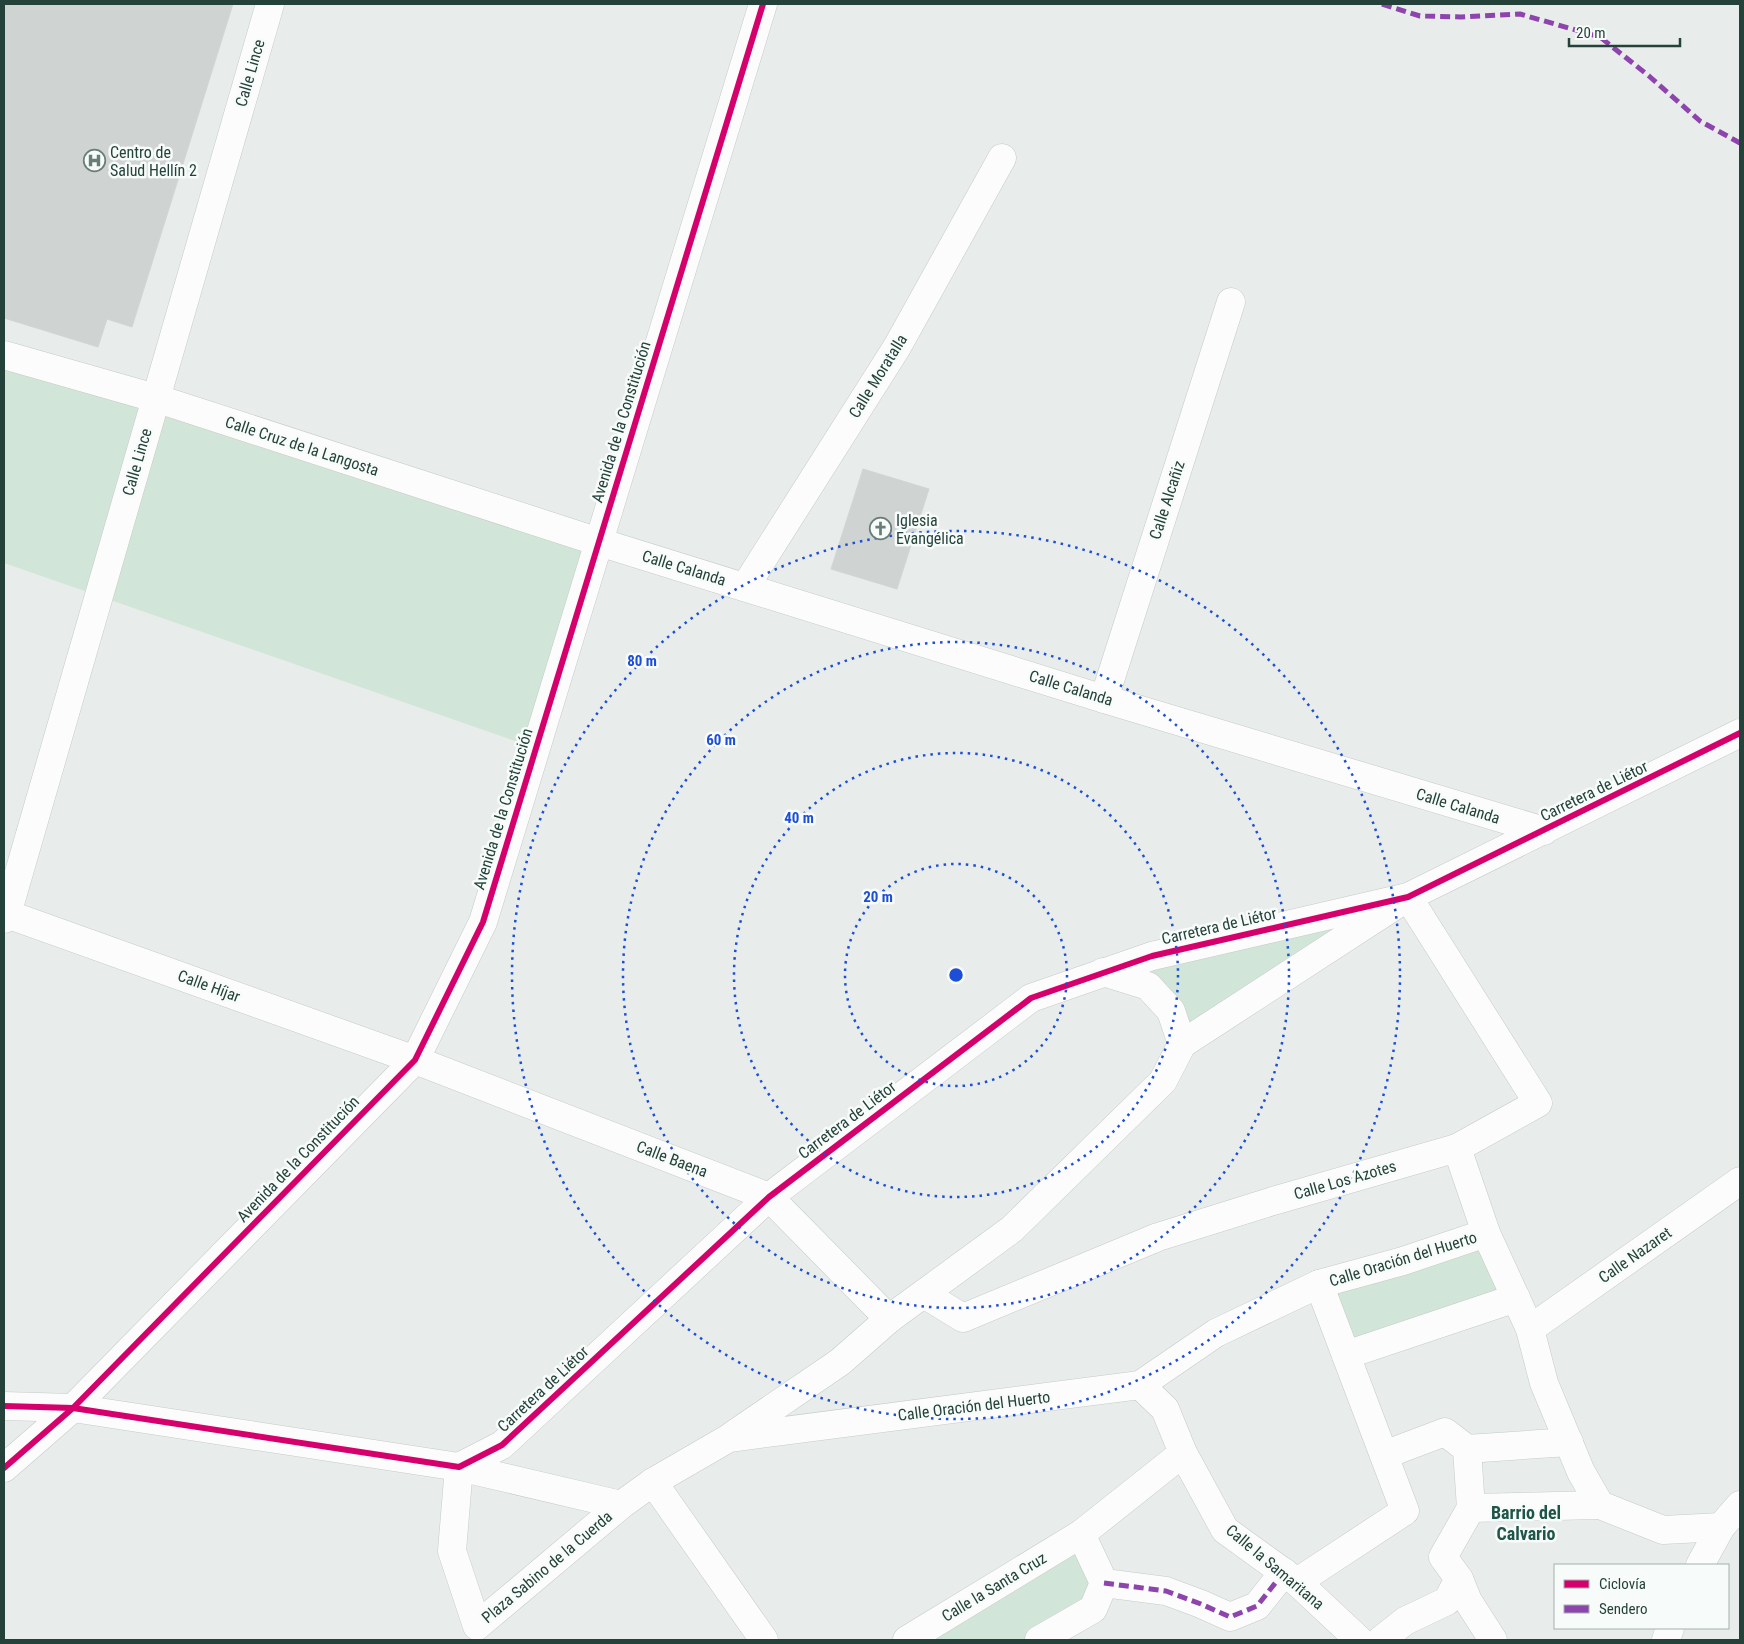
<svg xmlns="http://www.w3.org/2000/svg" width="1744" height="1644" font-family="'Roboto Condensed',sans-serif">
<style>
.green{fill:#d1e6d8}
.building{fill:#cfd4d2;stroke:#d1d6d4}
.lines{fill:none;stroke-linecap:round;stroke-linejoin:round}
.pedestrian-casing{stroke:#c5cac8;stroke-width:29}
.minor-casing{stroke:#c5cac8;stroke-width:29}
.tertiary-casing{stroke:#c5cac8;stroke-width:29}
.pedestrian{stroke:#fcfcfc;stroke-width:28}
.minor{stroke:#fcfcfc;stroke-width:28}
.tertiary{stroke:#fcfcfc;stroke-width:28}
.quiet{stroke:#8e44ad;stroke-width:5;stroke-dasharray:10 5;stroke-linecap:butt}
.cycleway-casing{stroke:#f7fbf9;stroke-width:9}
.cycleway{stroke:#d6006c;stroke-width:6}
.ring{fill:none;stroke:#1d4ed8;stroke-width:2.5;stroke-dasharray:2.5 5}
.labels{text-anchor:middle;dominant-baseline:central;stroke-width:5;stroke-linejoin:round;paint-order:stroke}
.street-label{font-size:16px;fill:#24423a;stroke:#f7fbf9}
.poi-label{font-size:16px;fill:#24423a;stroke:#f7fbf9;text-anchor:start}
.neighbourhood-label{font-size:18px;font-weight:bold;fill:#1f5548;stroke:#f7fbf9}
.centre{fill:#1d4ed8;stroke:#f7fbf9;stroke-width:2.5}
.ring-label{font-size:15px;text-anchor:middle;font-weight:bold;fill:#1d4ed8;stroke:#f7fbf9;stroke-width:5;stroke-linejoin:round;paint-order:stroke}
</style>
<rect width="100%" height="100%" fill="#e8edeb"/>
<g class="green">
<path d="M4,355L599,542L535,748L4,563Z"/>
<path d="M1408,897L1182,1044L1171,1011L1103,972Z"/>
<path d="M1486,1233L1516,1298L1346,1355L1319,1284Z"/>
<path d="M1081,1534L1104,1583L1039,1640H907Z"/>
</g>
<g class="building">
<path d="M4,4H233L132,327L107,319L98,347L4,318Z"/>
<path d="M863,469L929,489L897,589L831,569Z"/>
</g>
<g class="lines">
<defs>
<path id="pedestrian" d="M1104,1583L1166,1591L1201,1604L1230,1617L1257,1606L1284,1572"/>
<g id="minor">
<path d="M4,355L155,398L599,542L1104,699L1544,831"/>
<path d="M745,587L897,347L1002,158"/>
<path d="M1104,699L1231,302"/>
<path d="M4,913L415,1060L769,1197L889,1319"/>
<path d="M4,919L7,914L270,4"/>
<path d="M1457,1148L1486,1233L1530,1329L1544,1383L1581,1472L1600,1505L1663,1530L1721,1527"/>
<path d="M924,1294L963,1318L1158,1237L1273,1201L1457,1148L1538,1103L1408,897L1182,1044"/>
<path d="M1530,1329L1740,1181"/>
<path d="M1346,1355L1516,1298"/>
<path d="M1140,1385L1165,1409L1183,1453L1225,1530L1297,1582L1359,1640"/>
<path d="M4,1406L73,1408"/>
<path d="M733,1435L840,1362L889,1319L1012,1229L1163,1081L1182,1044L1171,1011L1148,986L1103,972"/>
<path d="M1384,1455L1445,1432L1467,1449L1569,1442"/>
<path d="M459,1467L621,1505L477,1626L452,1551Z"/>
<path d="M653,1482L764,1640"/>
<path d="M621,1505L653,1482L729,1438L1140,1385L1216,1333L1319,1284L1403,1261L1486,1233"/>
<path d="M1471,1508L1600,1505"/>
<path d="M1700,1565L1721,1527L1740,1505"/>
<path d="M1459,1579L1468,1601L1493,1640"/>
<path d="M1297,1582L1405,1511L1319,1284"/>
<path d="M907,1640L1081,1534L1183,1453"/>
<path d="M1039,1640L1093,1609L1104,1583L1081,1534"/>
<path d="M1381,1640L1405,1621L1447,1601L1459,1579L1443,1557L1471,1508L1467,1449"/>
<path d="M1666,1640L1670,1628"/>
</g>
<g id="tertiary">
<path d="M73,1408L459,1467L502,1445L769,1197L1031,998L1152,956L1408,897L1740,733"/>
<path d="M4,1468L73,1408L415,1060L483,922L763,4"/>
</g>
</defs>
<use href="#pedestrian" class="pedestrian-casing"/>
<use href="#minor" class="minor-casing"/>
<use href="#tertiary" class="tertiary-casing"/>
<use href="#pedestrian" class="pedestrian"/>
<use href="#minor" class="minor"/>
<use href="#tertiary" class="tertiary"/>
<g class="quiet">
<path d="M1382,4L1420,16L1461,17L1520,14L1600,37L1649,76L1700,121L1740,143"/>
<path d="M1104,1583L1166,1591L1201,1604L1230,1617L1257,1606L1284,1572"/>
</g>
<defs>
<g id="cycleway">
<path d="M4,1406L73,1408L459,1467L502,1445L769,1197L1031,998L1152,956L1408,897L1740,733"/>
<path d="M4,1468L73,1408L415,1060L483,922L763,4"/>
</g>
</defs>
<use href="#cycleway" class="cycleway-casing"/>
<use href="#cycleway" class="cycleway"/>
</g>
<g class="ring">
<circle cx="956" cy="975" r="111"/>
<circle cx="956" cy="975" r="222"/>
<circle cx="956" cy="975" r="333"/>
<circle cx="956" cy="975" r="444"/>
</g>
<defs>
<symbol id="hospital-ring" viewBox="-11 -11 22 22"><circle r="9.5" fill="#f7fbf9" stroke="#697e78" stroke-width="1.5"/><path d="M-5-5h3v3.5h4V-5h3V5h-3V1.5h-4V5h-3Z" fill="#697e78"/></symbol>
<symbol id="church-ring" viewBox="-11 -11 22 22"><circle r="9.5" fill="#f7fbf9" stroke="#697e78" stroke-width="1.5"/><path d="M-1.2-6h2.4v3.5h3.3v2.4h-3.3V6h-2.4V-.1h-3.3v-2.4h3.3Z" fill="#697e78"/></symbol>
</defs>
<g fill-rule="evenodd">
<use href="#hospital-ring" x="82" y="148" width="25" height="25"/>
<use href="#church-ring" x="868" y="516" width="25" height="25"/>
</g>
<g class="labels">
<g class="street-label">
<text transform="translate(250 73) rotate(-74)">Calle Lince</text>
<text transform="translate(878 376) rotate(-58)">Calle Moratalla</text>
<text transform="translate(621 422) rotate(-73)">Avenida de la Constitución</text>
<text transform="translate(302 446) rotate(18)">Calle Cruz de la Langosta</text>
<text transform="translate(137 462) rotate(-74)">Calle Lince</text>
<text transform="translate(1167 500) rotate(-72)">Calle Alcañiz</text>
<text transform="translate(684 568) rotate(17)">Calle Calanda</text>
<text transform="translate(1071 688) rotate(17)">Calle Calanda</text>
<text transform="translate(1594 791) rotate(-26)">Carretera de Liétor</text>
<text transform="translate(1458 806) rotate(17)">Calle Calanda</text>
<text transform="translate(503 809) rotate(-73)">Avenida de la Constitución</text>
<text transform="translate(1219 926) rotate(-13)">Carretera de Liétor</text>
<text transform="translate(209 986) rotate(20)">Calle Híjar</text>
<text transform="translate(847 1120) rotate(-37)">Carretera de Liétor</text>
<text transform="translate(298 1159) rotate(-46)">Avenida de la Constitución</text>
<text transform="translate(672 1159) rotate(21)">Calle Baena</text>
<text transform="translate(1345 1180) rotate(-16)">Calle Los Azotes</text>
<text transform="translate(1635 1255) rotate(-35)">Calle Nazaret</text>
<text transform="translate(1403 1259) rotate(-17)">Calle Oración del Huerto</text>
<text transform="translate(543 1389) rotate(-43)">Carretera de Liétor</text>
<text transform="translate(974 1406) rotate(-7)">Calle Oración del Huerto</text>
<text transform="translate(547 1567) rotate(-40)">Plaza Sabino de la Cuerda</text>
<text transform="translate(1275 1567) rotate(40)">Calle la Samaritana</text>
<text transform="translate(994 1587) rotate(-31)">Calle la Santa Cruz</text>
</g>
<g class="poi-label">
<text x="110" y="152">Centro de<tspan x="110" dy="18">Salud Hellín 2</tspan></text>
<text x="896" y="520">Iglesia<tspan x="896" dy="18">Evangélica</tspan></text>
</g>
<g class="neighbourhood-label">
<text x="1526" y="1512">Barrio del<tspan x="1526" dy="21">Calvario</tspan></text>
</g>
</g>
<circle cx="956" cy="975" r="8" class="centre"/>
<g class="ring-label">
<text x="642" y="666">80 m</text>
<text x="721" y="745">60 m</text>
<text x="799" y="823">40 m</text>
<text x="878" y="902">20 m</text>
</g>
<rect width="1744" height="1644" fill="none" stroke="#24423a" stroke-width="10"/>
<rect x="1554" y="1564" width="175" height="65" fill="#f7fbf9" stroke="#a3b1ad"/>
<rect x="1564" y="1580" width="25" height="8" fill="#d6006c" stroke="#a3b1ad"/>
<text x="1599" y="1589" font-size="15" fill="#24423a">Ciclovía</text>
<rect x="1564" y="1605" width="25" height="8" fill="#8e44ad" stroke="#a3b1ad"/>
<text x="1599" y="1614" font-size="15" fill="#24423a">Sendero</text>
<path d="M1569 38v8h111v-8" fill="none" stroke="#24423a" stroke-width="2.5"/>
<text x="1576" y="38" font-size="15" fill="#24423a" stroke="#f7fbf9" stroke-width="4" paint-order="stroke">20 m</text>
</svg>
